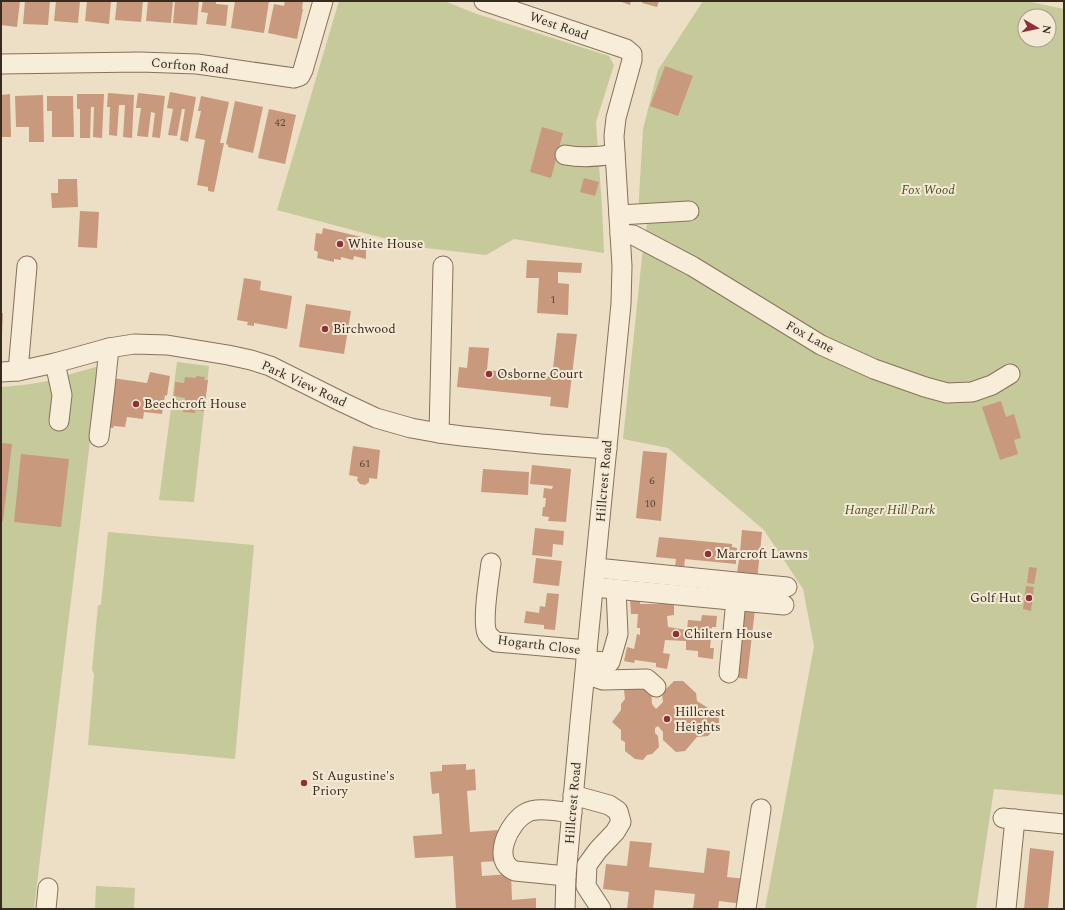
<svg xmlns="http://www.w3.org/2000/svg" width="1065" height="910" font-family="Spectral,serif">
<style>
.green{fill:#c6c99a;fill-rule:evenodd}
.building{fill:#c8997d}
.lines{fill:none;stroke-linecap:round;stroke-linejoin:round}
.minor-casing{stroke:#86715c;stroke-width:21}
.minor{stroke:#f7edd8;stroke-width:19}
.poi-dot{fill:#912f34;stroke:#f4e9d4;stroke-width:1.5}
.labels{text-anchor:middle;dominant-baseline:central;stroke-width:4;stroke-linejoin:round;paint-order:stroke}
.number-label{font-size:11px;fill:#5b4636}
.street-label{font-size:13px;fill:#372a1f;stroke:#f4e9d4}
.park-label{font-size:13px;font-style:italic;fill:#495227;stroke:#f4e9d4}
.poi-label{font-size:13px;fill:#372a1f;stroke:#f4e9d4;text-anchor:start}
</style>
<rect width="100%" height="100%" fill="#ecdfc5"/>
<g class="green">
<path d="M339,1H444L477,14L609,56L614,65L596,122L602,207L604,253L514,239L486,255L417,247L277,210Z"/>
<path d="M703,1H1026L1064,9V795L994,789L976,909H765L814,646L803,589L764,530L668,448L623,439L642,257L648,217L638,214L643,129L658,70ZM1025,16H1049V40H1025Z"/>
<path d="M177,362L209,366L194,502L159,500Z"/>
<path d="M99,366L34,909H1V387L23,385L43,382Z"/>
<path d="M108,532L254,545L235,759L88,745L94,674L92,670L98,606L101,604Z"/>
<path d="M96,886L135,888L134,909H95Z"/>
</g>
<g class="building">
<path d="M1,1H20L17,27L1,25Z"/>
<path d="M25,1H50L48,25L23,24Z"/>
<path d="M56,1H80L78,23L54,21Z"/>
<path d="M87,1H111L109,24L85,21Z"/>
<path d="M117,1H143L141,22L115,20Z"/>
<path d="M148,1H173L171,23L146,21Z"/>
<path d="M175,1H199L197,25L173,23Z"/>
<path d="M203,1H216V4L228,5L226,26L206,24L208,13L201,12Z"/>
<path d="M235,1H269L264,33L231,28Z"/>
<path d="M285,1H303L302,9H303L297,39L268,33L274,4L284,6Z"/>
<path d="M619,1H631L630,5Z"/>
<path d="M643,1H659L657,7L642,3Z"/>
<path d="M665,66L693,76L678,116L650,106Z"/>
<path d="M170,92L196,97L188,142L180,140L185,109H182L177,136L168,135L173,109L167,108Z"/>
<path d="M108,93L134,95L132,138L123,137L125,105H119L117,136L109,135L110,107H107Z"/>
<path d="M138,93L165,96L160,138L152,137L155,113L151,112L148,137L137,136L141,108H136Z"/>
<path d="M10,94L11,137H1V95Z"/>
<path d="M77,94H104L102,138L93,137L94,107H91L90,138H80V109H77Z"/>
<path d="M43,95L44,142H29V127H16L15,96Z"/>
<path d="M47,96H73L74,137H52V111H47Z"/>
<path d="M201,96L229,102L220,143H224L214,192L208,191V187L197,185L205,140L195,138L201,111H198Z"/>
<path d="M235,101L263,107L253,153L228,147V145L226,144Z"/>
<path d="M269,109L296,115L285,164L258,158Z"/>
<path d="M542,127L563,133L551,178L530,172Z"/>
<path d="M584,178L599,182L595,196L580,192Z"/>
<path d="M58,179H77L78,207L52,208L51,193H58Z"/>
<path d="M80,211L99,212L97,248L78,247Z"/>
<path d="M323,228L366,238V259L354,256L353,260L341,257V260L334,259V262L317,258L318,252L314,250L316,233L322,234Z"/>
<path d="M527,260L582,263L581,273L558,272V283L569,284L568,315L537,313L539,278H526Z"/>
<path d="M244,278L261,281L260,290L292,296L287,329L254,323V326L247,325L248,322L237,320Z"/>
<path d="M306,304L351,311L344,354L299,347Z"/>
<path d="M1,313H3L2,334H1Z"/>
<path d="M557,333L577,334L568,408L550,406L551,397L457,387L459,367L467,368L469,347L489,348L487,370L552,377Z"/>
<path d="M150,372L170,376L167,396L165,395L162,414L144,412L143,419L127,417L125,427L114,426L113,428L105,427L112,378L147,383Z"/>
<path d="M196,376L205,377L204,380H208L204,411L195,410V413L183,412L185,398L174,396L175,382L184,383L185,377L196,378Z"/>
<path d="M1001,401L1006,417L1014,414L1021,438L1014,440L1018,454L1000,460L982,407Z"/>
<path d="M1,443L12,444L3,521H1Z"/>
<path d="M353,446L380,450L377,479L369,478V482L365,485L360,484L357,480L358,477L349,475Z"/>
<path d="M643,451L667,453L661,521L636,518Z"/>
<path d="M21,454L69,459L61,527L14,522Z"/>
<path d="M532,465L571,469L566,522L548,521L549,517L542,516L543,507H545L546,498H543L544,488L552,489L553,486L530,484Z"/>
<path d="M483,469L529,472L528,495L481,492Z"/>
<path d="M535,528L564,531L563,545L553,544L552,557L532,555Z"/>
<path d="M742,530L762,532L757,581L736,579L739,560L736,559V564L685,559L684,568L675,567L676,559L656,557L659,537L732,544V547L737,548V552H740Z"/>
<path d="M536,558L562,561L559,586L533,583Z"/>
<path d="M1029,567L1037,568L1034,584L1027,583Z"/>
<path d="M1026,586L1034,587L1031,611L1023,609Z"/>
<path d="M547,593L559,594L555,630L544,629V625L524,623L526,611L539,613L540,606L545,607Z"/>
<path d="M630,600H640V604H663V601H674V615L667,616L668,627L687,630L688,620L701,621L702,615L717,616L716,627H712L710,648H714L713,659L698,657V651L686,650V641L665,640L663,653L670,654L667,669L656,667V663L635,660L634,663L624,661L627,647L634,649L637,634L640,635V628H637L638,614H631Z"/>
<path d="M742,608L755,609L747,679L734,677Z"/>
<path d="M674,681H683L696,693L697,701L719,715V724L708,736L697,737L685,751L676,752L663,740V732L658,726L655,728V733L658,736L659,747L652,754L647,755L643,760L635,759L625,751V742L621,740V730L612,722L621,710V704L625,699L624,690L629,685L651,688L652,704L656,709L663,702L662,693Z"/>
<path d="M466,764V770L475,769L476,790L467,791L470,832L499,830L500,861L481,862L482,876L511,874L512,900L536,898V909H456L453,856L415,858L413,836L442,834L439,793L432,794L430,772L442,771V765Z"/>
<path d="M630,841L652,843L649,867L704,873L707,848L730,851L727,877L746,879L743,904L719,901L718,909H693L695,894L655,890L653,909H627L629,892L603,889L606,864L627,866Z"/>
<path d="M1030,848L1054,851L1048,909H1024Z"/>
</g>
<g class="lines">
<defs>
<g id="minor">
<path d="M484,1L626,49L632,54V60L616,118L614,136L622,266L621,304L580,722L566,876L565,909"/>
<path d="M1,64L140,62L197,64L294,78L300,76L303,70L323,1"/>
<path d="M565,155C582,158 598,157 615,154"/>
<path d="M619,215L689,211"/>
<path d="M620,234L633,235L692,266L821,345L874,369L925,387L947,393L972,392L992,385L1010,374"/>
<path d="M55,363L62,395L59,421"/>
<path d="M18,371L27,266"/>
<path d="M1,372L18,371L55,363L109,348L134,344L167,345L228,355L251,360L270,366L344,403L376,418L411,428L439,433L462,436L541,444L607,449"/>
<path d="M439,433L443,266"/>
<path d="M99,437L105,387L109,348"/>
<path d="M491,563C489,578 482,621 487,633C489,637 492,639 496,642L587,650"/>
<path d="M596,568L787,587"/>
<path d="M594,587L784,605"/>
<path d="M586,661L610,662L618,634L616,589"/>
<path d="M729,673L736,600"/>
<path d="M585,674L603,680L647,679L656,687"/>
<path d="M573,795L609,805L618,811L621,822L615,832L598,850L587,865L586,886L601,909"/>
<path d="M1003,818L1064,824"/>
<path d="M566,876L515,871C490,861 509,822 526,813C537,806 560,812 572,813"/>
<path d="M46,909L48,888"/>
<path d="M746,909L761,809"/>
<path d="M1006,909L1015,819"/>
</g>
</defs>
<use href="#minor" class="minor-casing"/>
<use href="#minor" class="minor"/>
</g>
<g class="poi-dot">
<circle cx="340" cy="244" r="4"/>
<circle cx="325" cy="329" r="4"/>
<circle cx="489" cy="374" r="4"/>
<circle cx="136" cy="404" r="4"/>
<circle cx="708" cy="554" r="4"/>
<circle cx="1029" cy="598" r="4"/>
<circle cx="676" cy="634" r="4"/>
<circle cx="667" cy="719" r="4"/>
<circle cx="304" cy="783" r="4"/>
</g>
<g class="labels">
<g class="number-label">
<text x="280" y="122">42</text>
<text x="553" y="299">1</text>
<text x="365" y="463">61</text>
<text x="652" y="480">6</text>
<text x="650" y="503">10</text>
</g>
<g class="street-label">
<text transform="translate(559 26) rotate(19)">West Road</text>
<text transform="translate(190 66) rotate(5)">Corfton Road</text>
<text transform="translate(810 337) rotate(29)">Fox Lane</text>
<text transform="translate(304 384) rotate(25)">Park View Road</text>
<text transform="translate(604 481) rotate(-85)">Hillcrest Road</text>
<text transform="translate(539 645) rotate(7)">Hogarth Close</text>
<text transform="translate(573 803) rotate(-85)">Hillcrest Road</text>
</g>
<g class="park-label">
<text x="928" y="190">Fox Wood</text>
<text x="890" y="510">Hanger Hill Park</text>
</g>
<g class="poi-label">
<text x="348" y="244">White House</text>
<text x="333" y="329">Birchwood</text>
<text x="497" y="374">Osborne Court</text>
<text x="144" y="404">Beechcroft House</text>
<text x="716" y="554">Marcroft Lawns</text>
<text x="1021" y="598" text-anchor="end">Golf Hut</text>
<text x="684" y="634">Chiltern House</text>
<text x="675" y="712">Hillcrest<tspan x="675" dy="15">Heights</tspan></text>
<text x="312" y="776">St Augustine's<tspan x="312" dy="15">Priory</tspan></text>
</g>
</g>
<rect width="1065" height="910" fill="none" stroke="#372a1f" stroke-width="4"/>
<g transform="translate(1037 28) rotate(99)"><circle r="19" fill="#f4e9d4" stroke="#a89d8c"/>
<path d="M0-3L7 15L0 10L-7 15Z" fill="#912f34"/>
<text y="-6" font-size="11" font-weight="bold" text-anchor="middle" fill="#372a1f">N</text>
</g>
</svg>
